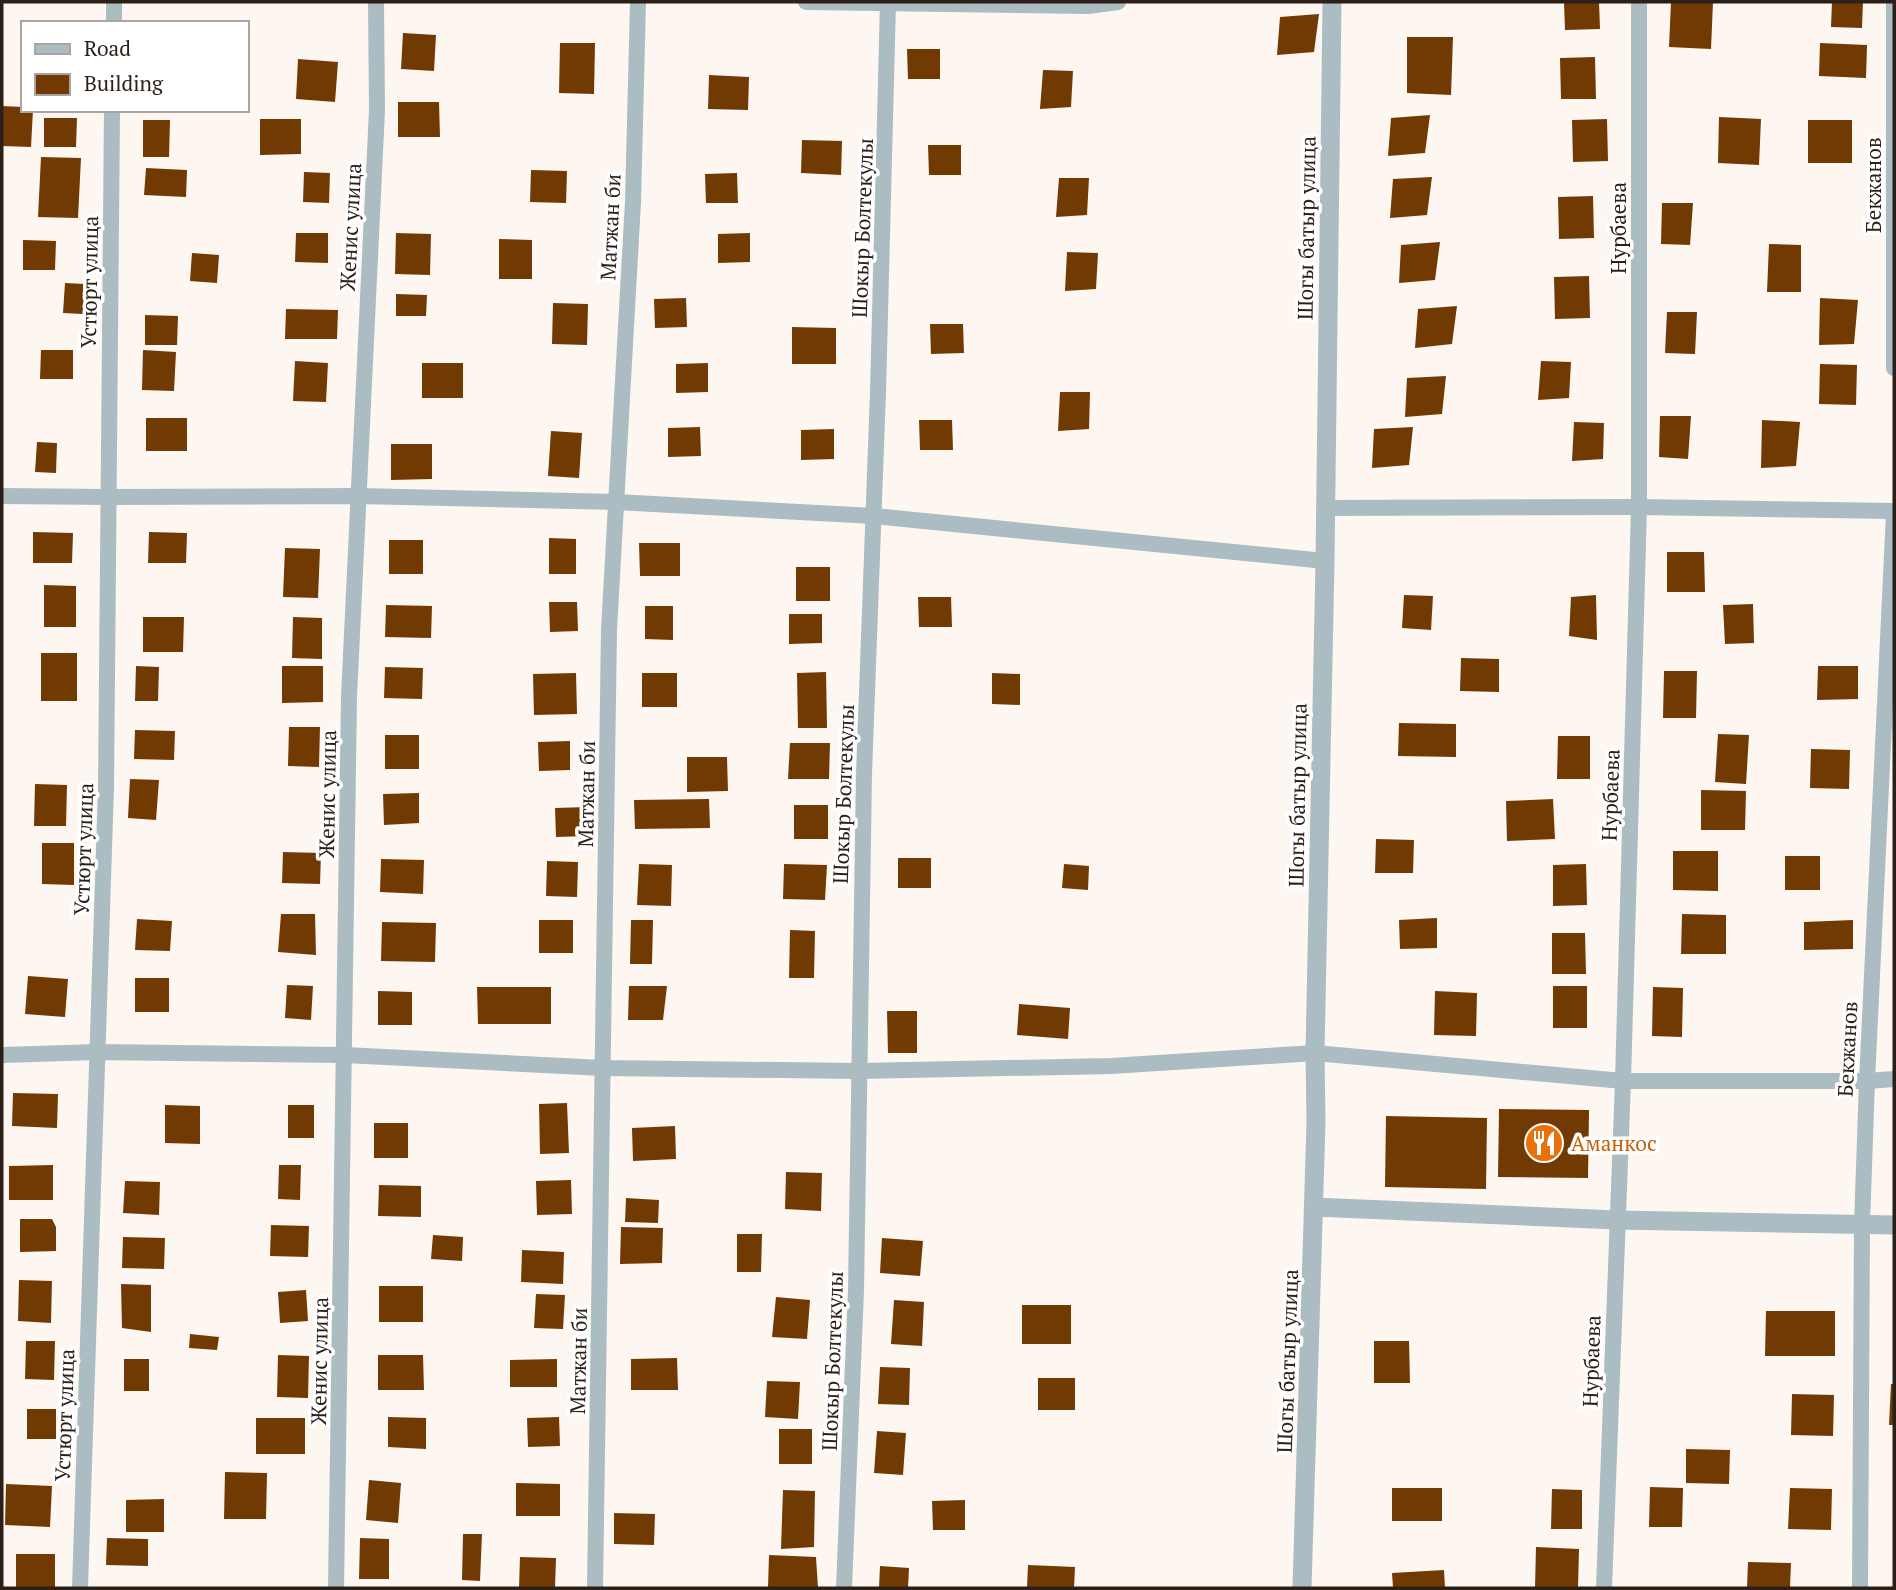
<svg xmlns="http://www.w3.org/2000/svg" width="1896" height="1590" font-family="'PT Serif',serif">
<style>
.building{fill:#723a03}
.lines{fill:none;stroke-linecap:round;stroke-linejoin:round}
.minor{stroke:#abbcc3;stroke-width:16}
.tertiary{stroke:#abbcc3;stroke-width:19}
.labels{text-anchor:middle;dominant-baseline:central;stroke-width:7;stroke-linejoin:round;paint-order:stroke}
.street-label{font-size:21px;fill:#2b1f17;stroke:#fff}
.food-label{font-size:21px;fill:#c56008;stroke:#fff;text-anchor:start}
</style>
<rect width="100%" height="100%" fill="#fdf6f1"/>
<g class="building">
<path d="M1564,2H1599L1600,29L1565,30Z"/>
<path d="M1671,2H1713L1711,49L1669,47Z"/>
<path d="M1832,2H1863L1862,28L1831,27Z"/>
<path d="M1319,14L1314,52L1277,55L1280,17Z"/>
<path d="M403,33L436,35L434,71L401,69Z"/>
<path d="M1407,37H1453L1451,95L1407,93Z"/>
<path d="M560,43H595L594,94L559,93Z"/>
<path d="M1820,43L1867,45L1866,78L1819,76Z"/>
<path d="M907,49H940V79H908Z"/>
<path d="M1595,57L1596,99H1561L1560,58Z"/>
<path d="M298,59L338,62L335,102L296,99Z"/>
<path d="M1043,70L1073,71L1071,107L1040,109Z"/>
<path d="M709,75L749,77L748,110L708,109Z"/>
<path d="M398,102H439L440,137H398Z"/>
<path d="M2,106L23,107V110H33L31,147L2,146Z"/>
<path d="M1430,115L1425,153L1388,156L1391,118Z"/>
<path d="M1719,117L1761,119L1759,165L1718,163Z"/>
<path d="M44,118H77L76,147H44Z"/>
<path d="M260,119H301V154L260,155Z"/>
<path d="M1607,119L1608,161L1573,162L1572,120Z"/>
<path d="M143,120H170L169,157H143Z"/>
<rect x="1808" y="120" width="44" height="43"/>
<path d="M802,140L842,141L841,175L801,173Z"/>
<path d="M928,145H961V175H929Z"/>
<path d="M41,157L81,158L78,218L38,217Z"/>
<path d="M146,168L187,170L186,197L144,195Z"/>
<path d="M531,170L567,171L566,203L530,202Z"/>
<path d="M304,172L330,173L329,203L303,202Z"/>
<path d="M737,173L738,203H706L705,174Z"/>
<path d="M1432,177L1427,215L1390,218L1393,179Z"/>
<path d="M1059,178H1089L1087,215L1056,217Z"/>
<path d="M1593,196L1594,238L1559,239L1558,197Z"/>
<path d="M1662,203H1693L1690,245L1661,244Z"/>
<path d="M296,233H328V263L295,262Z"/>
<path d="M396,233L431,234L430,275L395,274Z"/>
<path d="M750,233V262L718,263V234Z"/>
<path d="M499,239L532,240V279H499Z"/>
<path d="M23,240L56,241L55,270H23Z"/>
<path d="M1440,242L1435,280L1399,283L1401,245Z"/>
<path d="M1769,244L1801,245V292H1767Z"/>
<path d="M1067,252L1098,253L1096,289L1065,291Z"/>
<path d="M192,253L219,255L217,283L190,281Z"/>
<path d="M1589,276L1590,318L1555,319L1554,277Z"/>
<path d="M65,283L85,284L83,314L63,313Z"/>
<path d="M396,294L427,295L426,316H396Z"/>
<path d="M686,298L687,327L655,328L654,299Z"/>
<path d="M1820,298L1858,300L1854,344L1819,345Z"/>
<path d="M553,303L588,304L587,345L552,344Z"/>
<path d="M1457,306L1452,344L1415,348L1418,309Z"/>
<path d="M286,309L338,310L337,339H285Z"/>
<path d="M1667,312H1697L1695,354L1665,353Z"/>
<path d="M145,315L178,316L177,345H145Z"/>
<path d="M930,324H963L964,353L931,354Z"/>
<path d="M792,327L836,328V364H792Z"/>
<path d="M41,350H73V379H40Z"/>
<path d="M143,350L176,352L174,391L142,390Z"/>
<path d="M295,361L328,363L326,402L293,401Z"/>
<path d="M1541,361L1571,362L1569,398L1538,400Z"/>
<rect x="422" y="363" width="41" height="35"/>
<path d="M708,363V392L676,393V364Z"/>
<path d="M1820,364L1857,365L1856,405L1819,404Z"/>
<path d="M1446,376L1442,414L1405,417L1407,378Z"/>
<path d="M1060,392H1090L1089,429L1058,431Z"/>
<path d="M1660,416H1691L1688,459L1659,457Z"/>
<rect x="146" y="418" width="41" height="33"/>
<path d="M919,420H952L953,450H920Z"/>
<path d="M1762,420L1800,422L1796,466L1761,468Z"/>
<path d="M1574,422L1604,423L1603,459L1572,461Z"/>
<path d="M700,427L701,456L668,457V428Z"/>
<path d="M1413,427L1409,465L1372,468L1374,429Z"/>
<path d="M834,429V459L801,460V430Z"/>
<path d="M551,431L582,433L579,478L548,476Z"/>
<path d="M37,442L57,443L56,473L35,472Z"/>
<path d="M391,444H432V479L391,480Z"/>
<path d="M33,532L73,533L72,563H33Z"/>
<path d="M149,532L187,533L186,563H148Z"/>
<path d="M549,538L576,539V574H549Z"/>
<rect x="389" y="540" width="34" height="34"/>
<path d="M639,543H680V576H640Z"/>
<path d="M285,548L320,549L318,598L283,597Z"/>
<path d="M1667,552H1704L1705,592H1667Z"/>
<rect x="796" y="567" width="34" height="34"/>
<path d="M44,585L76,586V627H44Z"/>
<path d="M1404,595L1433,596L1431,630L1402,628Z"/>
<path d="M1596,595L1597,640L1569,636L1571,597Z"/>
<path d="M918,597H951L952,627H919Z"/>
<path d="M549,602H577L578,631L550,632Z"/>
<path d="M1753,604L1754,643L1725,644L1723,605Z"/>
<path d="M386,605L432,606L431,638L385,637Z"/>
<path d="M645,606H673V640L645,639Z"/>
<path d="M789,614H822V643L789,644Z"/>
<path d="M143,617H184L183,652H143Z"/>
<path d="M293,617L322,618V659L292,658Z"/>
<rect x="41" y="653" width="36" height="48"/>
<path d="M1461,658L1499,659V692L1460,691Z"/>
<path d="M136,666L159,667L158,701H135Z"/>
<path d="M282,666H323V702L282,703Z"/>
<path d="M1818,666H1858V699L1817,700Z"/>
<path d="M385,667L423,668L422,699L384,698Z"/>
<path d="M1664,671H1697L1696,718H1663Z"/>
<path d="M826,672L827,728H798L797,673Z"/>
<path d="M576,673L577,714L534,715L533,674Z"/>
<rect x="642" y="673" width="35" height="34"/>
<path d="M992,673L1020,674V705L992,704Z"/>
<path d="M1399,723L1456,724V757L1398,756Z"/>
<path d="M289,727H320L319,767L288,766Z"/>
<path d="M135,730L175,731L174,760L134,759Z"/>
<path d="M1718,734L1749,735L1746,784L1715,782Z"/>
<rect x="385" y="735" width="34" height="34"/>
<path d="M1558,736H1590V779H1557Z"/>
<path d="M570,741V770L539,771L538,742Z"/>
<path d="M790,743H830L829,779H788Z"/>
<path d="M1811,749L1850,750L1849,789L1810,788Z"/>
<path d="M687,757H727L728,791L687,792Z"/>
<path d="M130,779L159,780L156,820L128,818Z"/>
<path d="M35,784L67,785L66,826H34Z"/>
<path d="M1701,790L1746,791L1745,830H1701Z"/>
<path d="M419,793V823L384,825L383,794Z"/>
<path d="M709,799L710,828L635,829L634,800Z"/>
<path d="M1553,799L1555,839L1507,841L1506,801Z"/>
<rect x="794" y="805" width="34" height="34"/>
<path d="M587,807L588,836L556,837L555,808Z"/>
<path d="M1376,839L1414,840L1413,873H1375Z"/>
<path d="M42,843H74V885L42,884Z"/>
<path d="M1673,851H1718V891L1673,890Z"/>
<path d="M283,852L321,853L320,884L282,883Z"/>
<rect x="1785" y="856" width="35" height="34"/>
<rect x="898" y="858" width="33" height="30"/>
<path d="M381,859L424,860L423,894L380,892Z"/>
<path d="M547,861L578,862L577,897L546,896Z"/>
<path d="M639,864L672,865L671,906L637,905Z"/>
<path d="M784,864L827,865L825,900L783,899Z"/>
<path d="M1064,864L1089,866L1088,890L1062,888Z"/>
<path d="M1586,864L1587,905L1553,906V865Z"/>
<path d="M281,914H315L316,955L278,952Z"/>
<path d="M1682,914L1726,915V954H1681Z"/>
<path d="M1437,918V948L1400,949L1399,920Z"/>
<path d="M137,919L172,921L170,951L135,950Z"/>
<rect x="539" y="920" width="34" height="33"/>
<path d="M631,920H653L652,964H630Z"/>
<path d="M1853,920V949L1804,950V922Z"/>
<path d="M382,922L436,923L435,962L381,961Z"/>
<path d="M790,930L815,931L814,978H789Z"/>
<path d="M1552,933H1585L1586,974H1552Z"/>
<path d="M28,976L68,979L65,1017L25,1014Z"/>
<rect x="135" y="978" width="34" height="34"/>
<path d="M287,985L313,986L311,1020L285,1018Z"/>
<path d="M629,986H667L663,1020H628Z"/>
<rect x="1553" y="986" width="34" height="42"/>
<path d="M477,987H551V1024H478Z"/>
<path d="M1653,987L1683,988L1682,1037L1652,1036Z"/>
<path d="M378,991L412,992V1025H378Z"/>
<path d="M1435,991L1477,993L1476,1036L1434,1035Z"/>
<path d="M1019,1004L1070,1008L1068,1039L1017,1035Z"/>
<path d="M887,1011H917V1053H888Z"/>
<path d="M13,1093L58,1094L57,1128L12,1126Z"/>
<path d="M567,1103L569,1153L540,1154L539,1104Z"/>
<path d="M165,1105L200,1106V1144L165,1143Z"/>
<rect x="288" y="1105" width="26" height="33"/>
<path d="M1499,1109L1589,1110L1588,1178L1498,1177Z"/>
<path d="M1386,1116L1487,1118L1486,1189L1385,1187Z"/>
<rect x="374" y="1123" width="34" height="35"/>
<path d="M675,1126L676,1159L633,1161L632,1128Z"/>
<path d="M53,1165V1200H9V1166Z"/>
<path d="M279,1165H301L300,1200L278,1199Z"/>
<path d="M786,1172L822,1173L821,1211L785,1209Z"/>
<path d="M571,1180L572,1214L537,1215L536,1181Z"/>
<path d="M125,1181L160,1182L159,1215L123,1213Z"/>
<path d="M379,1185L421,1186V1217L378,1216Z"/>
<path d="M626,1198L659,1200L658,1223L625,1222Z"/>
<path d="M20,1219H52L56,1227V1251L20,1252Z"/>
<path d="M271,1225L309,1226L308,1257L270,1256Z"/>
<path d="M621,1227L663,1228L662,1263L620,1264Z"/>
<path d="M737,1234H762L761,1272H737Z"/>
<path d="M433,1235L463,1237L462,1261L431,1259Z"/>
<path d="M123,1237L165,1238L164,1269L122,1268Z"/>
<path d="M882,1238L923,1241L920,1276L880,1273Z"/>
<path d="M522,1250L564,1252L563,1284L521,1282Z"/>
<path d="M19,1280L52,1281L51,1323L18,1321Z"/>
<path d="M121,1284L151,1285V1332L122,1328Z"/>
<rect x="379" y="1286" width="44" height="36"/>
<path d="M306,1290L308,1321L280,1323L278,1292Z"/>
<path d="M536,1294L565,1295L563,1329L534,1328Z"/>
<path d="M776,1297L810,1300L807,1339L772,1337Z"/>
<path d="M894,1300L924,1302L922,1346L891,1344Z"/>
<rect x="1022" y="1305" width="49" height="39"/>
<path d="M1766,1311H1835V1356H1765Z"/>
<path d="M190,1334L219,1337L217,1350L189,1348Z"/>
<path d="M26,1341H55L54,1380L25,1379Z"/>
<path d="M1374,1341H1409L1410,1383H1374Z"/>
<path d="M278,1355L309,1356L308,1398L277,1397Z"/>
<path d="M378,1355H423L424,1390H378Z"/>
<path d="M677,1358L678,1390H631V1359Z"/>
<rect x="124" y="1359" width="25" height="32"/>
<path d="M557,1359V1387H510V1360Z"/>
<path d="M880,1367L910,1368L909,1405L878,1404Z"/>
<rect x="1038" y="1378" width="37" height="32"/>
<path d="M767,1381L800,1382L798,1419L765,1417Z"/>
<path d="M1891,1384H1894V1425H1889Z"/>
<path d="M1792,1394L1834,1395L1833,1436L1791,1435Z"/>
<rect x="27" y="1409" width="29" height="30"/>
<path d="M388,1417L426,1418V1449L388,1447Z"/>
<path d="M559,1417L560,1446L528,1447L527,1418Z"/>
<rect x="256" y="1418" width="49" height="36"/>
<rect x="779" y="1429" width="33" height="35"/>
<path d="M877,1431L906,1433L903,1475L874,1473Z"/>
<path d="M1686,1449L1730,1450L1729,1484L1686,1483Z"/>
<path d="M225,1472L267,1473L266,1519H224Z"/>
<path d="M369,1480L401,1483L398,1523L366,1520Z"/>
<path d="M516,1483L560,1484V1516H516Z"/>
<path d="M6,1484L52,1486L50,1527L5,1525Z"/>
<path d="M1650,1487L1683,1488L1682,1527H1649Z"/>
<rect x="1392" y="1488" width="50" height="33"/>
<path d="M1790,1488L1832,1489L1831,1530L1788,1529Z"/>
<path d="M1552,1489L1582,1490V1529H1551Z"/>
<path d="M783,1490L815,1491L814,1547L781,1549Z"/>
<path d="M164,1499V1532H126V1500Z"/>
<path d="M965,1500V1530H933L932,1501Z"/>
<path d="M614,1513L655,1514L654,1545L614,1544Z"/>
<path d="M463,1534H482L480,1581L462,1580Z"/>
<path d="M107,1538L148,1539V1566L106,1565Z"/>
<path d="M360,1538L389,1539V1579H359Z"/>
<path d="M1536,1547L1579,1549L1578,1588H1535Z"/>
<rect x="16" y="1554" width="39" height="34"/>
<path d="M769,1555L816,1557L818,1588L768,1587Z"/>
<path d="M520,1557L556,1558L555,1588H519Z"/>
<path d="M1748,1562L1791,1563L1790,1588H1747Z"/>
<path d="M1028,1565L1075,1567L1074,1588H1027Z"/>
<path d="M880,1566L909,1568L908,1588H879Z"/>
<path d="M1444,1570L1445,1588H1393L1392,1573Z"/>
</g>
<g class="lines">
<g class="minor">
<path d="M806,2L1088,6L1118,2"/>
<path d="M1894,2V368"/>
<path d="M114,23V2"/>
<path d="M2,496L108,497L359,496L616,502L874,516L1325,561"/>
<path d="M1325,508L1639,507L1894,511"/>
<path d="M2,1055L97,1052L345,1055L603,1068L858,1071L1111,1066L1315,1053L1623,1081H1867L1894,1079"/>
<path d="M80,1588L106,788L112,110"/>
<path d="M336,1588L349,697L377,110L376,2"/>
<path d="M595,1588L609,630L633,202L638,2"/>
<path d="M844,1588L856,1290L864,774L878,392L888,2"/>
<path d="M1604,1588L1623,1081L1639,507V2"/>
<path d="M1860,1588L1862,1224L1867,1081L1894,513"/>
</g>
<g class="tertiary">
<path d="M1314,1207L1617,1220L1894,1225"/>
<path d="M1302,1588L1316,1122L1315,1053L1325,561L1332,2"/>
</g>
</g>
<defs>
<symbol id="restaurant-disc" viewBox="-11 -11 22 22"><circle r="9.5" fill="#e8710a" stroke="#fff"/><path d="M-5-6h1v4h1v-4h1v4h1v-4h1v5L-1.5 .5V6h-2V.5L-5-1ZM5-6V6H3V1.5H1.5Q1.5-4 5-6Z" fill="#fff"/></symbol>
</defs>
<g fill-rule="evenodd">
<use href="#restaurant-disc" x="1522" y="1121" width="44" height="44"/>
</g>
<g class="labels">
<g class="street-label">
<text transform="translate(1873 185) rotate(-90)">Бекжанов</text>
<text transform="translate(350 227) rotate(-87)">Женис улица</text>
<text transform="translate(610 227) rotate(-87)">Матжан би</text>
<text transform="translate(862 228) rotate(-88)">Шокыр Болтекулы</text>
<text transform="translate(1306 228) rotate(-89)">Шогы батыр улица</text>
<text transform="translate(1618 228) rotate(-90)">Нурбаева</text>
<text transform="translate(89 282) rotate(-89)">Устюрт улица</text>
<text transform="translate(327 794) rotate(-89)">Женис улица</text>
<text transform="translate(586 794) rotate(-89)">Матжан би</text>
<text transform="translate(843 794) rotate(-88)">Шокыр Болтекулы</text>
<text transform="translate(1297 795) rotate(-89)">Шогы батыр улица</text>
<text transform="translate(1610 795) rotate(-88)">Нурбаева</text>
<text transform="translate(83 849) rotate(-88)">Устюрт улица</text>
<text transform="translate(1847 1049) rotate(-87)">Бекжанов</text>
<text transform="translate(319 1361) rotate(-89)">Женис улица</text>
<text transform="translate(578 1361) rotate(-89)">Матжан би</text>
<text transform="translate(832 1361) rotate(-88)">Шокыр Болтекулы</text>
<text transform="translate(1287 1361) rotate(-88)">Шогы батыр улица</text>
<text transform="translate(1591 1361) rotate(-88)">Нурбаева</text>
<text transform="translate(64 1415) rotate(-88)">Устюрт улица</text>
</g>
<g class="food-label">
<text x="1571" y="1143">Аманкос</text>
</g>
</g>
<rect width="1896" height="1590" fill="none" stroke="#2b1f17" stroke-width="7"/>
<rect x="21" y="21" width="228" height="91" fill="#ffffff" stroke="#aaa5a2" stroke-width="2"/>
<rect x="35" y="44" width="35" height="10" fill="#abbcc3" stroke="#aaa5a2" stroke-width="2"/>
<text x="84" y="56" font-size="21" fill="#2b1f17">Road</text>
<rect x="35" y="74" width="35" height="21" fill="#723a03" stroke="#aaa5a2" stroke-width="2"/>
<text x="84" y="91" font-size="21" fill="#2b1f17">Building</text>
</svg>
